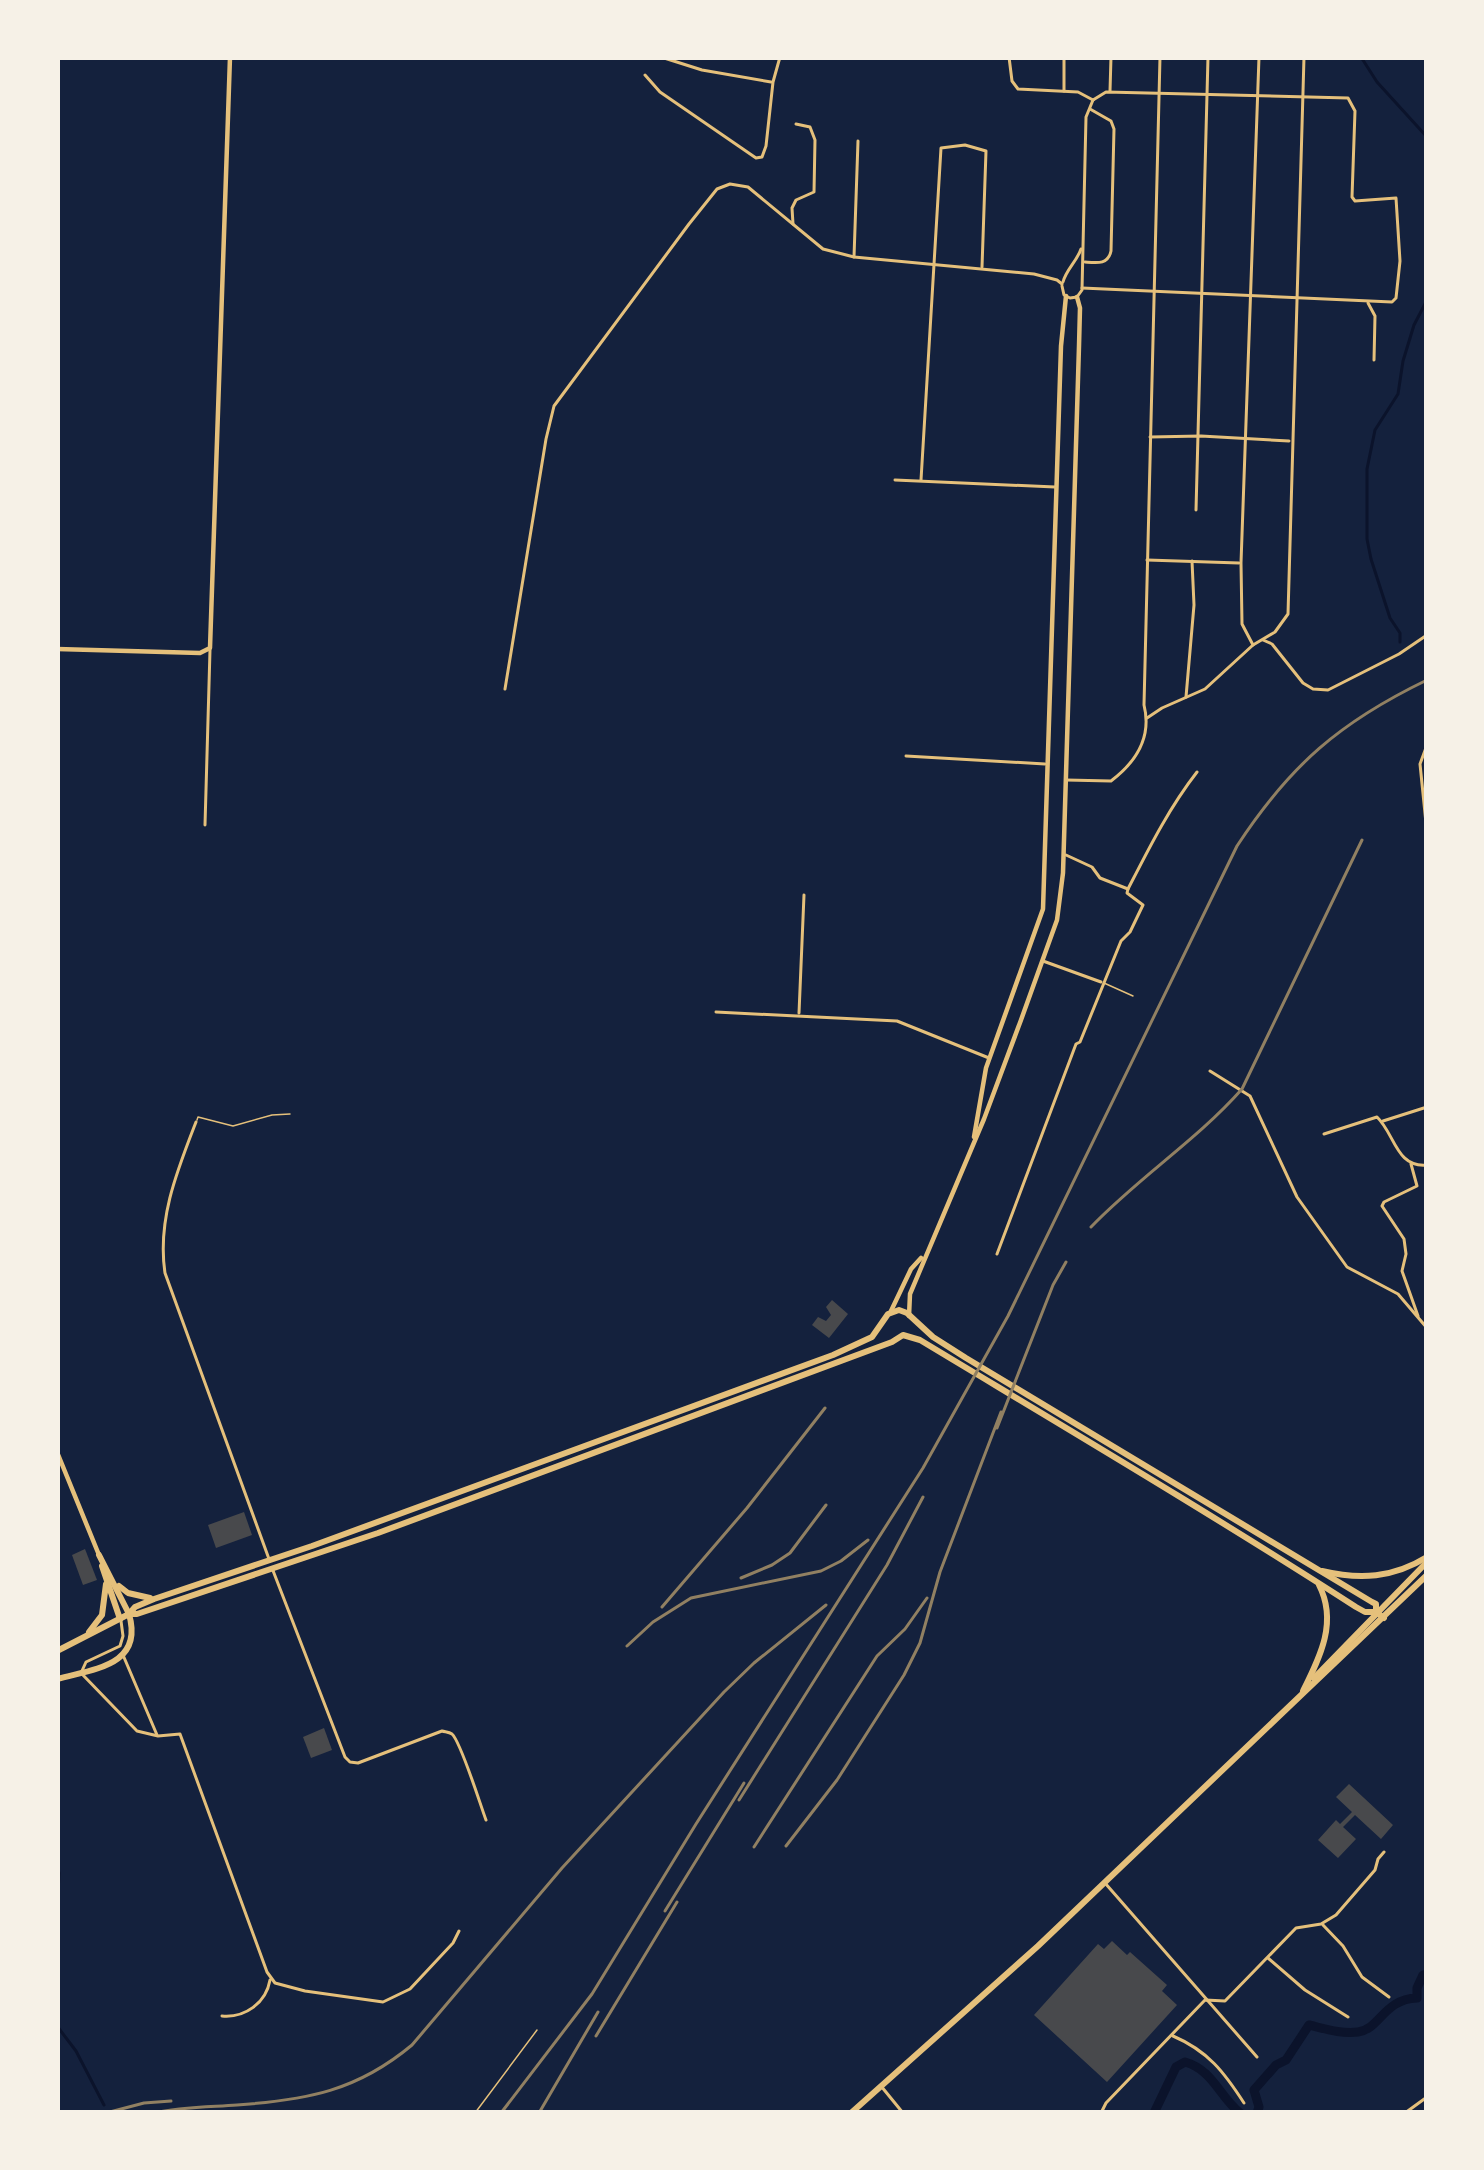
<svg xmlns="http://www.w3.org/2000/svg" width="1484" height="2170" font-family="Ubuntu,sans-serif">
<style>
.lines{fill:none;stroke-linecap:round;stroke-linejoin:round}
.stream{stroke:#0b132b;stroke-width:3}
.river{stroke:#0b132b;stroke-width:9}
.building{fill:#48494c}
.service{stroke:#e5c07b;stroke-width:1.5}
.pedestrian{stroke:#e5c07b;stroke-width:1.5}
.minor{stroke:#e5c07b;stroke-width:3}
.tertiary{stroke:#e5c07b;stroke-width:4.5}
.secondary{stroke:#e5c07b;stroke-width:4.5}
.primary{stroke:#e5c07b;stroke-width:6}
.rail{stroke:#918062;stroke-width:3}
</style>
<rect width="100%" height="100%" fill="#14213d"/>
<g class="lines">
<g class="stream">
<path d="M1361,57L1377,82L1427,137"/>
<path d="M1400,642V633L1390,618L1371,559L1367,539V469L1375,430L1398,394L1403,361L1414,325L1427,300"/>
<path d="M57,1864L59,1873L57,1916"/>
<path d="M57,2026L76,2051L104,2105"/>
</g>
<g class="river">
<path d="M1154,2113L1176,2067L1185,2062C1213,2070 1219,2096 1240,2113"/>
<path d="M1257,2113L1259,2107L1254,2090L1276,2065L1286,2060L1309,2025C1326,2029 1341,2034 1358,2032C1380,2029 1384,1999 1417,1998V1988L1423,1975L1427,1974"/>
</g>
</g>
<g class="building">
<path d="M832,1300L848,1314L829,1338L812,1325L818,1317L826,1321L831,1315L826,1307Z"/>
<path d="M244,1512L252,1535L216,1548L208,1525Z"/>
<path d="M85,1549L97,1580L83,1585L72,1555Z"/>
<path d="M324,1728L332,1750L311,1758L303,1737Z"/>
<path d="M1349,1784L1393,1825L1381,1839L1355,1815L1343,1827L1356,1839L1338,1858L1318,1840L1336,1820L1340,1824L1352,1812L1336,1797Z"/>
<path d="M1112,1941L1127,1955L1130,1952L1167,1985L1162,1991L1177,2005L1107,2082L1034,2015L1098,1944L1104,1949Z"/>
</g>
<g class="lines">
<g class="service">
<path d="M197,1120L198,1117L233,1126L272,1115L290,1114"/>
<path d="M475,2113L537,2030"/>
</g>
<path class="pedestrian" d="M1104,983L1133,996"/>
<g class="minor">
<path d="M661,57L702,70L771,82"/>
<path d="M1009,57L1012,81L1018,89L1078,92L1093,100"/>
<path d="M1064,57V91"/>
<path d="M645,75L660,92L756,158L762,157L766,146L773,82L780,57"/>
<path d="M1110,91L1111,57"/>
<path d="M793,224L792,208L796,200L814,192L815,140L810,127L796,124"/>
<path d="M854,257L858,141"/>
<path d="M1085,262C1097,263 1108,265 1111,251L1114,129L1111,121L1090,109"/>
<path d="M1063,282C1066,270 1077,261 1081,249"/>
<path d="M1062,286L1064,295L1070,298L1077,297L1082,290L1086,117L1093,100"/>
<path d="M1082,288L1392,302L1396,298L1400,261L1396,198L1355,201L1352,197L1355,111L1348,98L1106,92L1093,100"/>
<path d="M1368,303L1375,316L1374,360"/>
<path d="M1150,437L1201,436L1289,441"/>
<path d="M895,480L1055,487"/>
<path d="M921,480L941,148L965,145L986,151L982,267"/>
<path d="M1196,510L1208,57"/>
<path d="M1147,560L1239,563"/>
<path d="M1263,640L1272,644L1303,683L1313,689L1328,690L1399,654L1427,635"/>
<path d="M1253,645L1242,624L1241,563L1259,57"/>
<path d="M505,689L546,439L554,406L689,224L717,189L730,184L748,187L823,249L854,257L1034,274L1057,280L1062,284"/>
<path d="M1186,697L1194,605L1192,561"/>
<path d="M1147,718L1162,708L1205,689L1253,645L1275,632L1288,614L1304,57"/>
<path d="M1427,745L1420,764L1427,833"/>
<path d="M906,756L1045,764"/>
<path d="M1066,780L1111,781C1136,762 1152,737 1144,705L1160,57"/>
<path d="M205,825L210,650"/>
<path d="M1066,855L1092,867L1100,878L1128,889"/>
<path d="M1043,961L1101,982"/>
<path d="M716,1012L897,1021L989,1058"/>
<path d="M799,1013L804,895"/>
<path d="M1210,1071L1250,1096L1297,1197L1347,1267L1398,1294L1427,1328"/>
<path d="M1383,1121L1427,1107"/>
<path d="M196,1122C177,1171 157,1220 165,1273L269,1559"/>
<path d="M1324,1134L1377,1117C1395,1134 1396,1168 1427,1165"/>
<path d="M1411,1164L1417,1186L1384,1202L1382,1206L1404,1239L1406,1254L1402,1271L1418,1316"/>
<path d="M997,1254L1076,1044L1080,1042L1121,941L1130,932L1143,905L1127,893L1128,889C1149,848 1169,808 1197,772"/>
<path d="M272,1568L345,1757L350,1762L358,1763L442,1731C445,1732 449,1732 452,1734C461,1742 480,1804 486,1820"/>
<path d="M121,1621L123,1636L120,1646L86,1662L81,1673L137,1731L158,1736L180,1734L267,1972L275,1983L305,1991L383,2002L410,1989L453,1943L459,1931"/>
<path d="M123,1655L157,1735"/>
<path d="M1105,1883L1257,2057"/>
<path d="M1323,1925L1343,1946L1362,1977L1389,1997"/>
<path d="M1268,1958L1305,1990L1348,2017"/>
<path d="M222,2016C245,2018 266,2003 270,1980"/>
<path d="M1173,2036C1208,2051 1224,2072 1244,2103"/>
<path d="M881,2086L903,2113"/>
<path d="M1101,2113L1106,2103L1205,2000L1225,2001L1296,1928L1321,1924L1336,1915L1375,1870L1378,1859L1384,1852"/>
<path d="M1405,2113L1427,2097"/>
</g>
<g class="tertiary">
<path d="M57,649L200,653L210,648L230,57"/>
<path d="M974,1137L986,1068L1043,909L1061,346L1066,296"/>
<path d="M891,1311L911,1269L921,1258"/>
<path d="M909,1316L910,1294L984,1119L1021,1020L1057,920L1063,873L1079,346L1080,308L1077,297"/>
</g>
<path class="secondary" d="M57,1452L99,1555"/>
<g class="primary">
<path d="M102,1566L120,1619"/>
<path d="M1322,1571C1360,1580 1393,1578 1427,1557"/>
<path d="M119,1586L128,1593L150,1598"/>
<path d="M129,1614H137L378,1533L892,1342L903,1335L920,1340C1066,1428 1213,1515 1356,1607L1365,1612H1376"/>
<path d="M89,1632L102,1615L106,1584"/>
<path d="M57,1651L129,1614L135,1607L154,1599L312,1546L833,1355L872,1337L888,1314L899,1310L907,1313L933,1337L966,1358L1372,1602L1376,1604V1612L1384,1618"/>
<path d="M1314,1678L1427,1562"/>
<path d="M57,1679C93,1669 144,1666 129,1614L99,1555"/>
<path d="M1303,1691C1320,1657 1338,1622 1319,1585"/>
<path d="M851,2113L1038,1946L1427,1575"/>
</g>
<g class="rail">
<path d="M1091,1227C1139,1177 1197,1140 1242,1089L1362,840"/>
<path d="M997,1428L1053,1285L1066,1262"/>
<path d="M741,1578L772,1565L790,1553L826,1505"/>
<path d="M662,1607L747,1508L825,1408"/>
<path d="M627,1646L653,1622L691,1598L821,1571L841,1561L868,1540"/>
<path d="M739,1800L887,1565L923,1497"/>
<path d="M786,1846L837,1780L904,1675L920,1643L940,1572L1001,1412"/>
<path d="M754,1847L877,1656L905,1629L927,1598"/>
<path d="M665,1911L744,1783"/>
<path d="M596,2036L677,1902"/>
<path d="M106,2113L144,2103L171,2101"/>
<path d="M153,2113C181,2107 209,2107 237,2105C307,2100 357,2091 412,2045L562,1868L724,1692L754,1663L826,1605"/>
<path d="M501,2113L592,1994L696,1824L923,1468L1008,1316L1237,846C1290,765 1340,722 1427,680"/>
<path d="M539,2113L598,2012"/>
</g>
</g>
<rect width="1484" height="2170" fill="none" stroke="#f6f1e7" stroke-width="120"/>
</svg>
